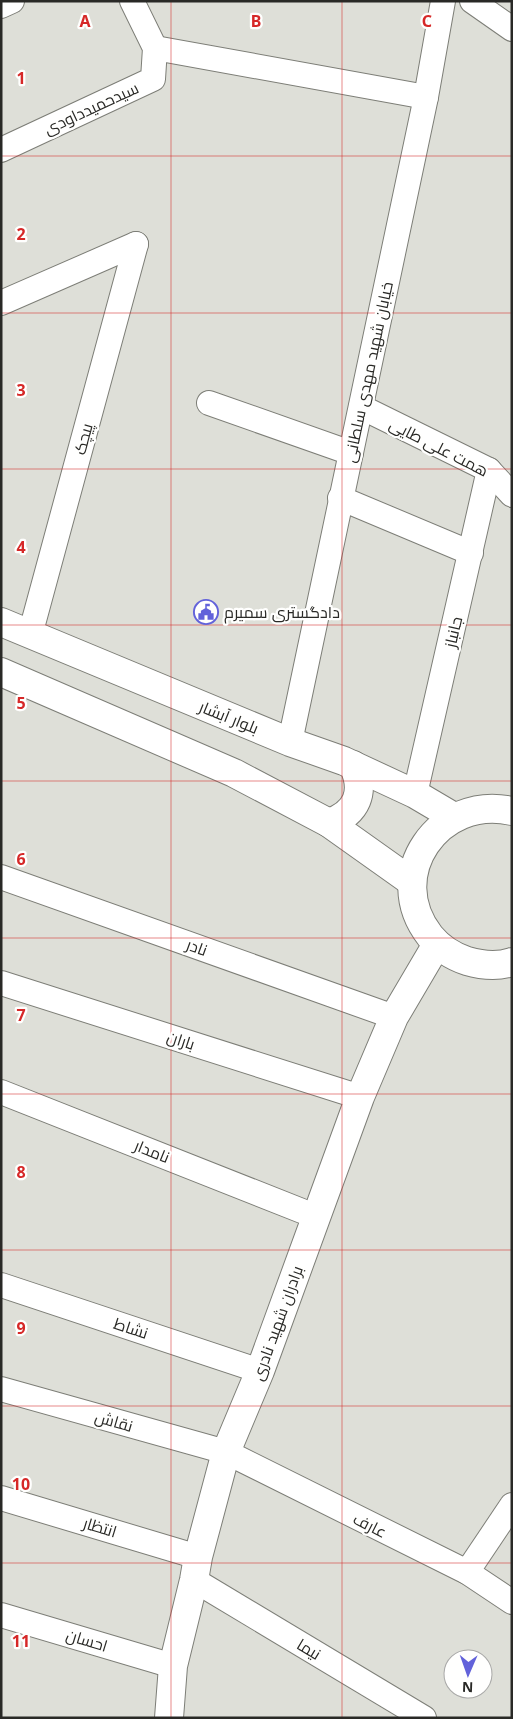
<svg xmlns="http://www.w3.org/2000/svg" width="513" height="1719" font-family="'Noto Sans',Cairo,sans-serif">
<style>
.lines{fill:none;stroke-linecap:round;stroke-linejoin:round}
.minor-casing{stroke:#7d7e77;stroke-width:26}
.tertiary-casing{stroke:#7d7e77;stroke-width:30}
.minor{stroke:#fff;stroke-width:24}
.tertiary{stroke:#fff;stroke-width:28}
.grid{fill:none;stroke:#d62828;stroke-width:1;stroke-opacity:0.55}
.labels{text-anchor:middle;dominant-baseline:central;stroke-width:4.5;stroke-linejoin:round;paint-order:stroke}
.street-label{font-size:16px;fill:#292926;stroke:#fffffe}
.poi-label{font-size:16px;fill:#292926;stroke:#fffffe;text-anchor:start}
.grid-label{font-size:16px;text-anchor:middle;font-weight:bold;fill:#d62828;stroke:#fffffe;stroke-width:4.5;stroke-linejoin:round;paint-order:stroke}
</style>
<rect width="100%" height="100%" fill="#dedfd8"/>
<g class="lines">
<defs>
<g id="minor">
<path d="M472,1L512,29"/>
<path d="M1,6L12,1"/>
<path d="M155,48L426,97"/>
<path d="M1,150L153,79L155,48L132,1"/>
<path d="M1,303L136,244"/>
<path d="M209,403L351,453"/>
<path d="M361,407L489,470L512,495"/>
<path d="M340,498L471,553"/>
<path d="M30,635L136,244"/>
<path d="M290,742L426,97L443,1"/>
<path d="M415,794L489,470"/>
<path d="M1,877L394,1017"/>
<path d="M1,983L360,1097"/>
<path d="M1,1092L302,1211"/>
<path d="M1,1285L260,1371"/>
<path d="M1,1389L226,1452L467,1572L512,1602"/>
<path d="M1,1498L198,1557"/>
<path d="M467,1572L512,1505"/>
<path d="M194,1580L424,1718"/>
<path d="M1,1615L173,1666"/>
</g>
<g id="tertiary">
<path d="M1,622L290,742L344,761L415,794L454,817"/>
<path d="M1,672L234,773L329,823L412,882"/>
<path d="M512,811C439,794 382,875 430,936C439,947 452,956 467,961C481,965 497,967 512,962"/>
<path d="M329,823C357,813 366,792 353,765"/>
<path d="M169,1718L173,1666L194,1580L198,1557L226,1452L260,1371L360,1097L394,1017L437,944"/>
</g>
</defs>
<use href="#minor" class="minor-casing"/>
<use href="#tertiary" class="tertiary-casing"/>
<use href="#minor" class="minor"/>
<use href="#tertiary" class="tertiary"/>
</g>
<path class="grid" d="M171,1V1718M342,1V1718M1,156H512M1,313H512M1,469H512M1,625H512M1,781H512M1,938H512M1,1094H512M1,1250H512M1,1406H512M1,1563H512"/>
<defs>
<symbol id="civic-ring" viewBox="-11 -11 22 22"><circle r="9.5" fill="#fffffe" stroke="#6262da" stroke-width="1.5"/><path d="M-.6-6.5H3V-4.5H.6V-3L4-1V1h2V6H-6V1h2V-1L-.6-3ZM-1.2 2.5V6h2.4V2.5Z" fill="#6262da"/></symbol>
</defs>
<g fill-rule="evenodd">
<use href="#civic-ring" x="192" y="598" width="28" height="28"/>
</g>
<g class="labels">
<g class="street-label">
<text transform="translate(91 108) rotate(-25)">سیدحمیدداودی</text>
<text transform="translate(368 372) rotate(-78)">خیابان شهید مهدی سلطانی</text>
<text transform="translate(83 439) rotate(-75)">پیچک</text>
<text transform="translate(439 447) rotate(27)">همت علی طایی</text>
<text transform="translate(453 632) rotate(-77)">جانباز</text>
<text transform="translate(229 717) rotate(22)">بلوار آبشار</text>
<text transform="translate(197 947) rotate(20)">نادر</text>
<text transform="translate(181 1040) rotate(18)">باران</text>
<text transform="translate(152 1151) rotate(22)">نامدار</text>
<text transform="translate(277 1323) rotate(-70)">برادران شهید نادری</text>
<text transform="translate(131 1328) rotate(18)">نشاط</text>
<text transform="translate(114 1421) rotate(16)">نقاش</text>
<text transform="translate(370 1525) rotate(27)">عارف</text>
<text transform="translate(100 1527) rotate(17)">انتظار</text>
<text transform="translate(87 1640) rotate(17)">احسان</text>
<text transform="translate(309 1649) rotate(31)">نیما</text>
</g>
<g class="poi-label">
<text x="224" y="612">دادگستری سمیرم</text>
</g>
</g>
<g class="grid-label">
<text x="85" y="27">A</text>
<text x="256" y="27">B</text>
<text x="427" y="27">C</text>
<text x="21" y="84">1</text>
<text x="21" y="240">2</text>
<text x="21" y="396">3</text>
<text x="21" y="553">4</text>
<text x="21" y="709">5</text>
<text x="21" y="865">6</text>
<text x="21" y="1021">7</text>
<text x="21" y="1178">8</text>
<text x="21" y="1334">9</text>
<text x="21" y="1490">10</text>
<text x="21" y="1647">11</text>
</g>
<rect width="513" height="1719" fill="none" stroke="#292926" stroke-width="5"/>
<g transform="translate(468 1674) rotate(182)"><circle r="24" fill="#fffffe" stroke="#a9a9a8"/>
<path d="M0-4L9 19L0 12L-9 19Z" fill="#6262da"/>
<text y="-8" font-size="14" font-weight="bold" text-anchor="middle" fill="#292926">N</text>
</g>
</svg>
